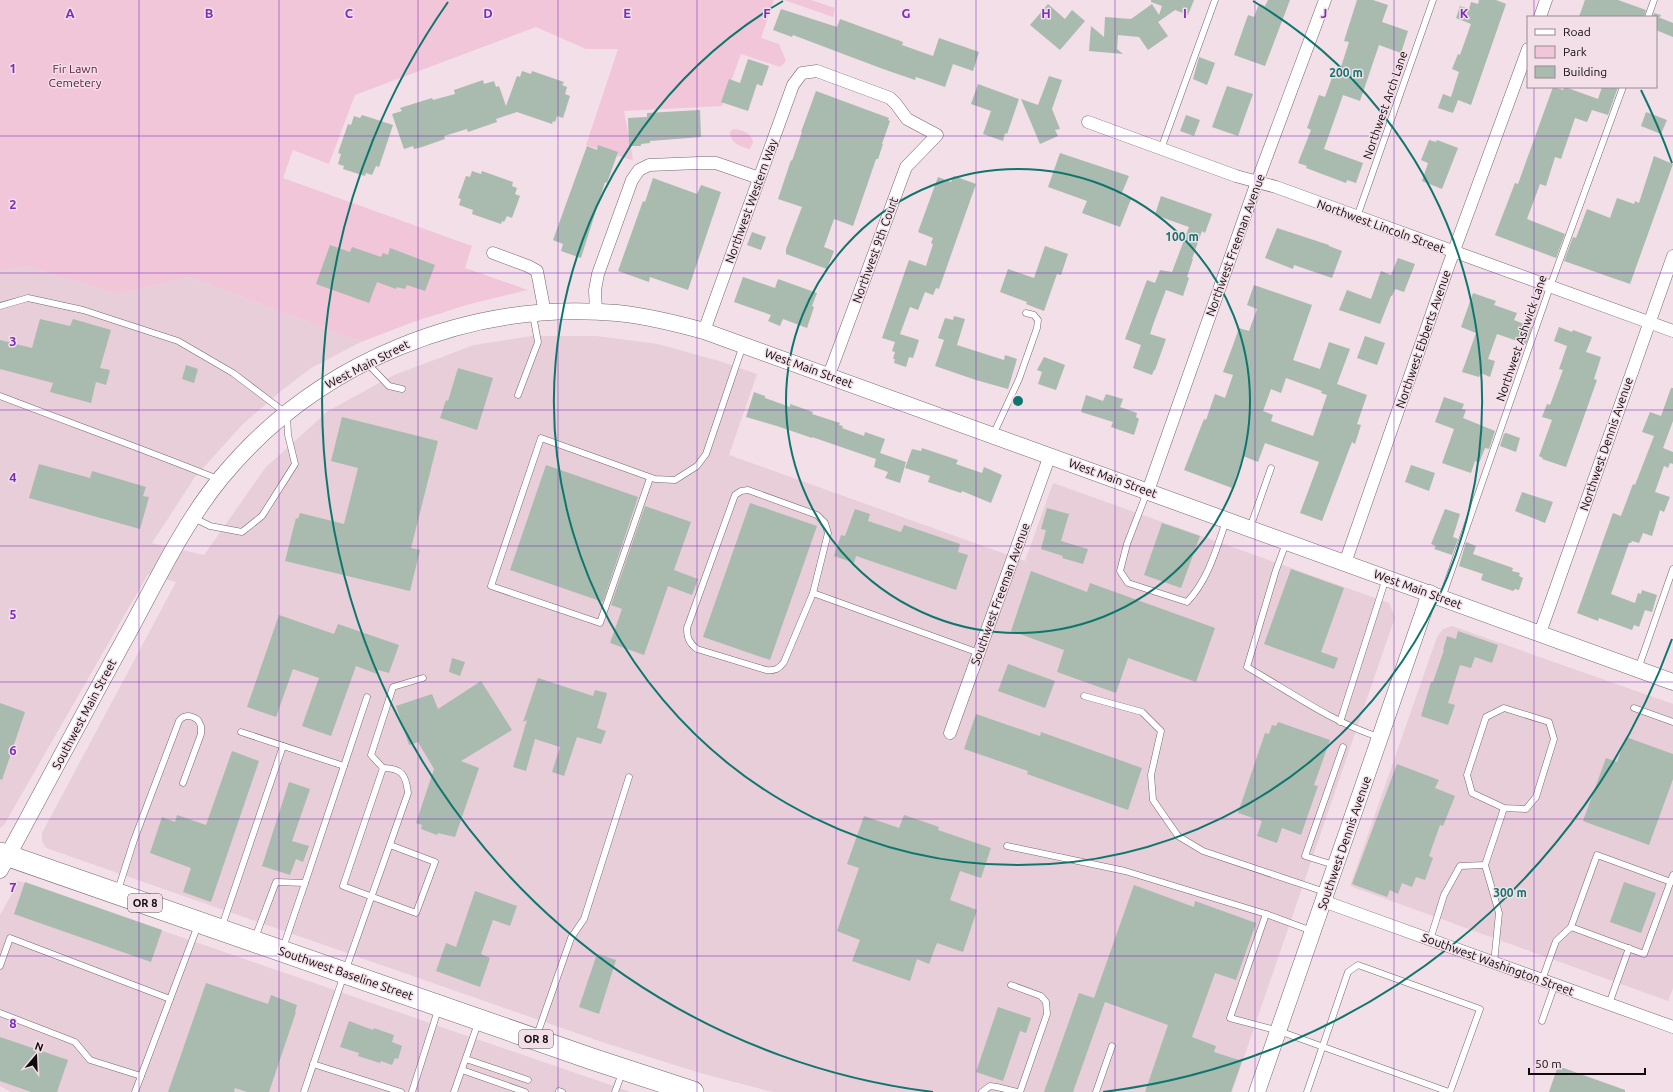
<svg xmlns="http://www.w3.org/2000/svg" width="1673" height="1092" font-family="Ubuntu,sans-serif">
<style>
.built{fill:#e8ced9}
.green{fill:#f1c6d9}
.building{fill:#a9baaf;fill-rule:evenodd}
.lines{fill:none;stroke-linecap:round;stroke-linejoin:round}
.service-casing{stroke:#77666e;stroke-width:7}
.minor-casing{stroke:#77666e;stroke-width:13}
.tertiary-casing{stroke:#77666e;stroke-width:17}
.trunk-casing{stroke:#77666e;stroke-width:22}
.service{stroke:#fff;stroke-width:6}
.minor{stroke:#fff;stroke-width:12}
.tertiary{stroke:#fff;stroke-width:16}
.trunk{stroke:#fff;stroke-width:21}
.grid{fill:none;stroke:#7b2cbf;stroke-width:1;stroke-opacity:0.55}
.ring{fill:none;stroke:#0f766e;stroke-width:2}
.labels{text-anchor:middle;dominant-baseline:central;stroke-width:3;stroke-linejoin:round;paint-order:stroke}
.shield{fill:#f2dfe7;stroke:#544a4e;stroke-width:1}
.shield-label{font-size:11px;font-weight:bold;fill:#100a0d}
.park-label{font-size:12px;fill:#611942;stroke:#f2dfe7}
.street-label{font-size:12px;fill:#100a0d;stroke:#f2dfe7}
.grid-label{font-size:13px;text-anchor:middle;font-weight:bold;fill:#7b2cbf;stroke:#f2dfe7;stroke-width:3;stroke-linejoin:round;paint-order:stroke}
.centre{fill:#0f766e;stroke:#f2dfe7;stroke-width:2}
.ring-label{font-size:12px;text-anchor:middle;font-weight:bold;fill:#0f766e;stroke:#f2dfe7;stroke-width:3;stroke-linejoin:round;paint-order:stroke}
</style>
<rect width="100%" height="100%" fill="#f2dfe7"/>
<g class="built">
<path d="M27,266L117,294L190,277L361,342L311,368L281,391L242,425L195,477L152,543L204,555L266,467L328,411L394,375L474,345L532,336H596L658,344L722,362L757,374L729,455L1025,561L1053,483L1389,603L1395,617L1232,1092H773L700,1073L602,1042L46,848L42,841V833L176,582L148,574L4,825L0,828V271Z"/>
<path d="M1452,626L1673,704V988L1668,1001L1350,886L1437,637L1443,629Z"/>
<path d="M19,881L450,1030L631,1092H11L0,1086V915L15,888V882Z"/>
</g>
<g class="green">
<path d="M0,0H774L761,38L779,44L786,61L780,67L741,54L722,106L624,111L633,159L631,160L586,145L618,49H586L536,27L355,95L329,164L293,150L283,178L472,246L465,268L528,290L470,304L413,322L361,342L190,277L117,294L27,266L0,271Z"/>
<path d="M784,0H811L835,8L833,17Z"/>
<path d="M733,129C742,130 751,132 753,142L750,149C740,146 731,144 730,132Z"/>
</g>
<g class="building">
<path d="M1151,0H1194L1188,15L1175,10L1158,22L1168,36L1148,50L1139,37L1118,35L1117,49L1123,54L1089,51L1091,26L1104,37L1105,17L1131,19L1152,4L1159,15L1162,6L1151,2Z"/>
<path d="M1268,0H1290L1265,66L1234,55L1248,15L1254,17L1259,4L1265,6Z"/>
<path d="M1357,0H1373L1388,5L1382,22L1408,31L1401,53L1379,45L1360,101L1343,95L1324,149L1363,163L1356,183L1347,180L1346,183L1306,168L1307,166L1298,163L1311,130L1307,128L1319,95L1325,97L1334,72L1339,73L1349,42L1344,41Z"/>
<path d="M1479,0H1496L1506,4L1471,105L1458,100L1453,113L1438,108L1443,94L1451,97L1459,72L1452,69L1458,54L1460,55L1471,24L1456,18L1460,6L1469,9L1471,2L1478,4Z"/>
<path d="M1585,0H1618L1646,10L1644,17H1579Z"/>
<path d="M1048,4L1065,19L1072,10L1085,21L1060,50L1030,25Z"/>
<path d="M781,9L837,27L840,19L903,42L902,45L933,56L939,38L979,52L973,71L953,64L945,87L916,77L915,80L883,69L793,35L792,37L773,30Z"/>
<path d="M1654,13L1661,15L1660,17H1658L1673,23V37L1656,30V17H1653Z"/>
<path d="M1199,57L1215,63L1207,85L1193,79Z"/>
<path d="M748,59L769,66L762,86L757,84L748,111L721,102L729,79L740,83Z"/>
<path d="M522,71L531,74L532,71L564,82L562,85L567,87L565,94L570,96L563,118L557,116L555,122L553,121L552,124L517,112L496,119L497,122L468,132L467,129L444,136L445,139L422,147L414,149L413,146L404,149L392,114L402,111L400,108L432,98L433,100L455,94L454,90L483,80L484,84L494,81L496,87L499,86L506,106L517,76L520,77Z"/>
<path d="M1049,76L1062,80L1052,109L1060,129L1055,130L1058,136L1040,144L1021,99L1038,105Z"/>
<path d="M978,84L1019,99L1007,134L1005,133L1003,141L983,134L991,111L971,104Z"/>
<path d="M1227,86L1253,94L1238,136L1212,127Z"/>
<path d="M1553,87L1563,90L1565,87L1598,99L1602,87H1618L1608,115L1592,110L1587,122L1575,118L1561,159L1555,157L1546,186L1540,184L1527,219L1565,234L1556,258L1495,235L1515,183L1518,184Z"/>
<path d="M816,91L889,118L888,120L890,121L882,144H883L878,159H876L853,226L834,219L824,247L834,251L827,269L786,254V249L802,207L778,199L791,160L792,161L802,132H801Z"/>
<path d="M700,110L701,137L650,141V143L641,144V146H629L628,118L647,117V113Z"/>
<path d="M1646,112L1667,120L1661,134L1641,126Z"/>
<path d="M362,115L393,125L379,167L376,166L372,175L366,173L365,176L343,169L344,166L338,164L341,154L338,153L348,124L351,125L354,116L360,118Z"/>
<path d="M1186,115L1200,120L1194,136L1180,131Z"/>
<path d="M1429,140L1436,142L1437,140L1458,148L1442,189L1422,181L1428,163L1421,160Z"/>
<path d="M598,145L618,152L607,183L605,182L581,258L561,251L563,244L553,240L587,146L597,150Z"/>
<path d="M1060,153L1129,176L1121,195L1131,199L1120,227L1082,213L1087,201L1048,187Z"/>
<path d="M1654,156L1673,164L1630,284L1564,261L1573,237L1576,238L1587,209L1610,218L1617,198L1634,204L1635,201L1639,203Z"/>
<path d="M472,171L481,174L482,171L513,182L512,186L517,188L515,194L520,196L512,218L507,216L504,222L502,221L501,224L472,214L473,210L459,205L461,199L458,198L466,176L470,177Z"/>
<path d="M954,176L976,184L939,289L936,288L933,295L925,292L918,310L910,307L900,334L919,340L913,358L909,357L906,367L894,363L895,359H893L895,352L892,351L895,342L882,338L909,260L926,266L933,244L931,243L933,238L918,232L938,177L951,182Z"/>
<path d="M653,178L697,194L701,185L721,192L688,290L650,277L649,282L618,271L643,201L645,202Z"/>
<path d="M1161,196L1212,214L1205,233L1202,231L1192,259H1193L1187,277L1189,278L1183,296L1166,290L1154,322L1150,334L1166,339L1155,370H1154L1152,375L1133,368L1141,345L1125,339L1147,280L1155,283L1160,270L1172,272L1189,227L1155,215Z"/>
<path d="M1277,228L1329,245V246L1342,251L1332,278L1294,265L1293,269L1265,258Z"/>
<path d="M752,232L766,237L761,250L747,245Z"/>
<path d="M330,245L350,252L352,247L381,257L383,253L388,255L390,248L435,265L425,291L407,285L405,289L397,287L396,289L377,282L369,303L316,284Z"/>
<path d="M1045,246L1068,254L1061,275L1057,274L1044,311L1026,304L1027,302L1000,292L1008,269L1034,278Z"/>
<path d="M1398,258L1415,264L1404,292L1395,289L1392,296H1391L1380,324L1339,310L1347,290L1371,299L1381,271L1391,275Z"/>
<path d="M743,277L775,288L778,279L817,293L812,306L814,307L807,328L783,319L780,326L768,321L771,315L734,302Z"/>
<path d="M1254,285L1312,305L1293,360L1320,369L1329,342L1350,349L1337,384L1367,395L1357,424L1361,425L1355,444L1352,442L1322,521L1300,513L1319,462L1265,443L1258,462L1243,456L1232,488L1184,470L1204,419L1206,420L1215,394L1225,398L1233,375L1223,372L1232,348L1239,328L1249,331L1257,309L1247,305ZM1286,378L1322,391L1321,393L1327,395L1313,436L1271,421L1273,415L1263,411L1271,389L1281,393Z"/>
<path d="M1473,293L1496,301L1494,305L1517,313L1514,320L1532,327L1526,344L1497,334L1488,359L1495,361L1490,377L1481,373L1479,377L1462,372L1476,333L1461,327Z"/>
<path d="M954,316L965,319L957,345L1004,360L1005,355L1017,359L1008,389L976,380L935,366L944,340L938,338L945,318L953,320Z"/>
<path d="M40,319L70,326L73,319L111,330L100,368L110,370L106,385L96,382L91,403L50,392L53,383L0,369V340L32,348Z"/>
<path d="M1559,327L1572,332L1573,330L1592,337L1586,352L1601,357L1594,379L1597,380L1566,467L1542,459L1543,458L1539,456L1552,420L1542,417L1547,404L1550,405L1563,370L1559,369L1567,346L1554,341Z"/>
<path d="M1365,336L1385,343L1377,365L1357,358Z"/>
<path d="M1044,357L1065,365L1056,390L1038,384L1042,372L1037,370Z"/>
<path d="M186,365L198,369L194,383L182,379Z"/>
<path d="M458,368L493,378L477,430L440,418L446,400L448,401Z"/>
<path d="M1671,388H1673V421L1663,448L1673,452V464L1670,463L1668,468L1664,466L1655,492L1670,497L1664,512L1660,510L1652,536L1643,533L1639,543L1632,541L1631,543H1629L1611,594L1635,603L1638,593L1641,594L1642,590L1657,595L1652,612L1645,610L1639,627L1634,625L1632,630L1599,618L1598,621L1577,613L1613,513L1621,516L1633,484L1635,485L1654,436L1642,432L1650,412L1661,416Z"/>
<path d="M754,392L765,396V398L790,407V404L813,412L812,414L840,423L839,425L843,426L842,428L864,436L865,432L885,439L880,453L906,462L900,483L885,478L888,472L874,467L876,459L812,437V438L777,426L746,417Z"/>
<path d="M1106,394L1123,399L1120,407L1137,413L1136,417L1139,419L1134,435L1111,427L1113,422L1081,412L1086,395L1103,401Z"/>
<path d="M1444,397L1464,404L1462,409L1466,410L1463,418L1495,431L1489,449L1485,448L1479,463L1475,461L1471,473L1442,463L1454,429L1435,422Z"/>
<path d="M342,417L438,441L411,548L420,550L410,591L285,561L296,518L298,519L300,513L344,524L358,468L331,461Z"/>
<path d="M1506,433L1520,438L1516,452L1500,446L1504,434Z"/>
<path d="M922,448L958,460L956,464L982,473L984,467L1002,475L991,503L962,491L961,493L928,482L930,476L905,468L912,449L921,451Z"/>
<path d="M39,464L90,478L92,471L146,487L143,496L149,497L140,529L29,498Z"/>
<path d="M546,465L638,497L603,602L510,570Z"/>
<path d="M1411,465L1435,473L1429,491L1405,482Z"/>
<path d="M1522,492L1553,502L1545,523L1515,511Z"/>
<path d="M750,503L817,526L770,660L703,637Z"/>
<path d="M645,506L691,522L674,570L698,579L692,595L668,586L644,655L610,643L622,609L611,605Z"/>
<path d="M1047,508L1069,514L1061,541L1088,549L1083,564L1062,558L1063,556L1041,549L1046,530L1041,529Z"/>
<path d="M855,509L870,514L868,521L901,532L904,525L960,544L958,552L968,555L956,590L856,556L854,563L834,556L841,535L845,536Z"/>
<path d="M1445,509L1460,514L1453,537L1458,539L1452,555L1434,549L1436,546L1431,544Z"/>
<path d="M1162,523L1200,536L1181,588L1144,575Z"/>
<path d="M1466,542L1476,546L1473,554L1513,568L1512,571L1520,573L1519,576L1523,578L1519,590L1515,589L1513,591L1481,580L1483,574L1459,566Z"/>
<path d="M1291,569L1344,588L1321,652L1338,658L1334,669L1264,644Z"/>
<path d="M1031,571L1087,592L1090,583L1215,628L1196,682L1128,658L1116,693L1057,672L1064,650L1011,631Z"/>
<path d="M279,615L334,634L338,624L399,645L389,673L378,670L377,674L356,666L331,736L302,726L319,678L293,669L276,717L247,707Z"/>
<path d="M1458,631L1498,645L1492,663L1475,657L1471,668L1460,665L1448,703L1455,705L1448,725L1421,716L1431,682H1433L1444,650H1443L1447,636L1456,639Z"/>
<path d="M452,658L465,662L460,676L449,672Z"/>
<path d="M1008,664L1055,681L1045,708L998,691Z"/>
<path d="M538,678L593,696L595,690L607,693L597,728L606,731L601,744L577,737L564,776L552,772L560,747L535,739L526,771L513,767L527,720L523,722Z"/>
<path d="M481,681L512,730L461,761L479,768L455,837L438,833L437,835L421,829L422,825L416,823L434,769L418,742L409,745L396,706L432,694L438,709Z"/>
<path d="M0,703L25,712L2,780L0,779Z"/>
<path d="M976,714L1040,736L1041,732L1142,768L1128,810L1027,774L1028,771L964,749Z"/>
<path d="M1278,722L1330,740L1314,785L1318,786L1301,835L1282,828L1277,843L1257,836L1262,821L1238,813L1265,733L1269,734L1272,725L1276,726Z"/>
<path d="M1626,737L1673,754V779L1649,845L1583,821L1606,758L1617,762Z"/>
<path d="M232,751L259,761L211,902L183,892L191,868L150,853L162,817L175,822L177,815L206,825Z"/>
<path d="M1397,764L1439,780L1435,788L1455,796L1443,826L1440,825L1429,856L1433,858L1425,880L1416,877L1412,887L1402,883L1398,894L1390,890L1387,897L1352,884Z"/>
<path d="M289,782L310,789L292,841L309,846L303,862L296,859L290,875L262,866Z"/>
<path d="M904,815L939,827L938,830L991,848L981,878L960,871L950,900L977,910L963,952L937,943L929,964L917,959L910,981L852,961L860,940L837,931L859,868L847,864L864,816L899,828Z"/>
<path d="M25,882L162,930L151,962L14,914Z"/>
<path d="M1624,882L1656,893L1641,933L1610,922Z"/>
<path d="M1134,885L1194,907L1195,901L1256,923L1236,980L1215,973L1192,1037L1216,1046L1214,1052L1242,1061L1231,1092H1145L1168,1025L1105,1002L1073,1092H1044L1079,993L1094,998Z"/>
<path d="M475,891L517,906L510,926L493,920L481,954L490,958L480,987L436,971L446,943L456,947Z"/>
<path d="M597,954L616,960L599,1014L579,1007Z"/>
<path d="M206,983L268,1004L271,995L297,1005L295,1012H296L269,1092H247L235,1088L234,1092H168Z"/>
<path d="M998,1007L1031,1018L1026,1033L1020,1031L1003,1081L976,1072Z"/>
<path d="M349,1021L373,1030L374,1028L394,1035L392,1042L402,1046L398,1059L395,1058L392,1065L381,1061L380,1063L358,1056L359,1053L340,1047Z"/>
<path d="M0,1037L68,1060L57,1092H31L0,1081Z"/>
<path d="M1558,1066L1625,1090V1092H1549Z"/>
</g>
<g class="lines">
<defs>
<g id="service">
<path d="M1648,17L1654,0"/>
<path d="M1161,149L1215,0"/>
<path d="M1357,217L1433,0"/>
<path d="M0,306L28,298L83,310L178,341L233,373L287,414L288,435L295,464L262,516L242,532L210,526L194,518"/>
<path d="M367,363L389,386L402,389"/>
<path d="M518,395L538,342L533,315"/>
<path d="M0,396C73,424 146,450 218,479"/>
<path d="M993,435L1019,379L1037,328L1038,320L1034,315L1026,313"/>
<path d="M650,478L600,623L491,586L541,438L655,479L675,480L697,466L706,454L743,345"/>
<path d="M748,490L817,515L825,523L828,533L813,593L784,662C779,669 775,671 766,670L697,649C689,643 687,638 687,628L735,495L741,491Z"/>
<path d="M1147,492L1127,544L1120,571L1128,583L1187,602C1208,580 1216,550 1226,521"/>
<path d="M1250,528L1271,468"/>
<path d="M1286,543L1276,570L1247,667C1289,691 1333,723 1379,737"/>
<path d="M813,593L979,653"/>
<path d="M1442,598L1550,287L1623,87"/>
<path d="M1638,669L1673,569"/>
<path d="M1084,696L1142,712L1161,731L1151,775L1153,800L1178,836L1203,851L1325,892"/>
<path d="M1634,708L1673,722"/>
<path d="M1340,722L1386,578"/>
<path d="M241,732L344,766"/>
<path d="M383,768L371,755L393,687L423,678"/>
<path d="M1007,846L1125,871L1266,914"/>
<path d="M1334,865L1305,856L1343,747"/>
<path d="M1671,882L1597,855L1571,927L1644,954L1673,875"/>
<path d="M118,890L134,840L179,721C184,714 191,715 198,720L201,726V734L183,783"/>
<path d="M222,926L283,746"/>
<path d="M1312,931L1266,914L1230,1018L1279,1031L1449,1092"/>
<path d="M255,938L276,882L305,883L367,697"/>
<path d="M1430,940L1444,895L1460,866L1485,865"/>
<path d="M283,948L305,883"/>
<path d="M1494,963L1499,913L1485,865L1504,808L1526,809L1536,797L1554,739L1549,722L1504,708L1486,717L1467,775L1472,793L1504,808"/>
<path d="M0,966L10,938L170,999"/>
<path d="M1542,980L1556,941L1571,927"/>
<path d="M1011,985L1041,996L1046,1002L1047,1014L1020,1092"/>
<path d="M1609,1004L1629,948"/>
<path d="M0,1013L75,1042L90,1060L141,1076"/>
<path d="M1542,1021L1555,984"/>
<path d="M537,1035L571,938L584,919L629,777"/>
<path d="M466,1059L528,1080"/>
<path d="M313,1064L401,1092"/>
<path d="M462,1070L525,1092"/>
<path d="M559,1091L562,1092"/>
<path d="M135,1092L198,925"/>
<path d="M304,1092C337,992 373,893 408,793C406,775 402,768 383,768L343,886L416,913L435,862L390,845"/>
<path d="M412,1092L438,1010"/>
<path d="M454,1092L478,1023"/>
<path d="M615,1092L622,1073"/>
<path d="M982,1092L990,1086L997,1087L1017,1092"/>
<path d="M1096,1092L1112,1046"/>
<path d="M1307,1092L1348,972L1358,965L1480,1009L1450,1092"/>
</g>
<g id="minor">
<path d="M1540,17L1546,0"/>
<path d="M1088,122L1236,176L1276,187L1673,331"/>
<path d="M493,253L528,266L537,271L545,313"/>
<path d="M596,312L595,290L598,274L632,180L639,170L649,165L699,163H716L759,178"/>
<path d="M704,331L793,85L802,73L817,71L890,98L896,104L907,119L937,135L906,167L829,375"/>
<path d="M1148,491L1257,182L1325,0"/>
<path d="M1345,563L1448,267L1528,49"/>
<path d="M1540,633L1673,256"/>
<path d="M950,733L1050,455"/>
<path d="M1323,901L1673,1027"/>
</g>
<g id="tertiary">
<path d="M0,870C44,789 87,707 132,626C159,576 185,522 221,478C316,362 468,300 617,313C647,316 675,323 704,331L1673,682"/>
<path d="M1257,1092L1430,593"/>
</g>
<path id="trunk" d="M0,853L592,1059L693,1092"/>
</defs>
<use href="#service" class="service-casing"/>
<use href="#minor" class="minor-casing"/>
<use href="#tertiary" class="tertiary-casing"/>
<use href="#trunk" class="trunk-casing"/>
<use href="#service" class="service"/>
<use href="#minor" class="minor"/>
<use href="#tertiary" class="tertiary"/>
<use href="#trunk" class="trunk"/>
</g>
<path class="grid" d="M139,0V1092M279,0V1092M418,0V1092M558,0V1092M697,0V1092M836,0V1092M976,0V1092M1115,0V1092M1255,0V1092M1394,0V1092M1534,0V17M1534,87V1092M0,136H1673M0,273H1673M0,410H1673M0,546H1673M0,682H1673M0,819H1673M0,956H1673"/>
<g class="ring">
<circle cx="1018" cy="401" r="232"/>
<path d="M1253 1A464 464 0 1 1 783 1"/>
<path d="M1672 639A696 696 0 0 1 1103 1092M933 1092A696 696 0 0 1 448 2M1641 90A696 696 0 0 1 1672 163"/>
</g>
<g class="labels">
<g class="shield">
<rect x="128" y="894" width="34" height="18" rx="3"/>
<rect x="519" y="1030" width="34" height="18" rx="3"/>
</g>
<g class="shield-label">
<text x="145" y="903">OR 8</text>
<text x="536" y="1039">OR 8</text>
</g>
<g class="park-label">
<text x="75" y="68">Fir Lawn<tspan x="75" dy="14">Cemetery</tspan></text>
</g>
<g class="street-label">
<text transform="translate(1385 105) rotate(-71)">Northwest Arch Lane</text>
<text transform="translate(751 201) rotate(-70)">Northwest Western Way</text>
<text transform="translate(1381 226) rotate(20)">Northwest Lincoln Street</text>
<text transform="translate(1235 245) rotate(-70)">Northwest Freeman Avenue</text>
<text transform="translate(875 250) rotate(-70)">Northwest 9th Court</text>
<text transform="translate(1521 338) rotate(-71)">Northwest Ashwick Lane</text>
<text transform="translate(1423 339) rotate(-71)">Northwest Ebberts Avenue</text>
<text transform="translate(367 364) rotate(-27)">West Main Street</text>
<text transform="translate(809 368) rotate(20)">West Main Street</text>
<text transform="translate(1606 444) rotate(-71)">Northwest Dennis Avenue</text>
<text transform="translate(1113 478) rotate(20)">West Main Street</text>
<text transform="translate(1418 589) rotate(20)">West Main Street</text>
<text transform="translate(1000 594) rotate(-70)">Southwest Freeman Avenue</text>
<text transform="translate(84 714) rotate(-62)">Southwest Main Street</text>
<text transform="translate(1344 843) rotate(-71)">Southwest Dennis Avenue</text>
<text transform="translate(1498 964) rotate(20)">Southwest Washington Street</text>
<text transform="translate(346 973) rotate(19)">Southwest Baseline Street</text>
</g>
</g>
<g class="grid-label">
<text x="70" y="18">A</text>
<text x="209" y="18">B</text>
<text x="349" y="18">C</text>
<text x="488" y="18">D</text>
<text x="627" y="18">E</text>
<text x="767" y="18">F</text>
<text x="906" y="18">G</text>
<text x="1046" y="18">H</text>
<text x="1185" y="18">I</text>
<text x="1324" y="18">J</text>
<text x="1464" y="18">K</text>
<text x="13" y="73">1</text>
<text x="13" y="209">2</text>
<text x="13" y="346">3</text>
<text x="13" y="482">4</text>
<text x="13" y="619">5</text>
<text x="13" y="755">6</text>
<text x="13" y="892">7</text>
<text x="13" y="1028">8</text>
</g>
<circle cx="1018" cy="401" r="6" class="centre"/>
<g class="ring-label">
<text x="1346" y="77">200 m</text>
<text x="1182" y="241">100 m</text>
<text x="1510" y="897">300 m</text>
</g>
<rect x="1527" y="16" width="130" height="72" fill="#f2dfe7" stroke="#988a90"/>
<rect x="1535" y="29" width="20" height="6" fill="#ffffff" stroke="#988a90"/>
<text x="1563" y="36" font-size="12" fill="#100a0d">Road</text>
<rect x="1535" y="46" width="20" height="12" fill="#f1c6d9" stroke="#988a90"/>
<text x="1563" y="56" font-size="12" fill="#100a0d">Park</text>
<rect x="1535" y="66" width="20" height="12" fill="#a9baaf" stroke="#988a90"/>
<text x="1563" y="76" font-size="12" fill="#100a0d">Building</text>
<g transform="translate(36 1056) rotate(19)" stroke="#f2dfe7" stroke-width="3" paint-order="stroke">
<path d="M0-3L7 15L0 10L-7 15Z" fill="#100a0d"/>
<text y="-6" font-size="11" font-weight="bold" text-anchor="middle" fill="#100a0d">N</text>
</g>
<path d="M1529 1068v6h116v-6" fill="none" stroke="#100a0d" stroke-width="2"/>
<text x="1535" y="1068" font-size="12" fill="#100a0d" stroke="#f2dfe7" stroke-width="3" paint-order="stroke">50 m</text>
</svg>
